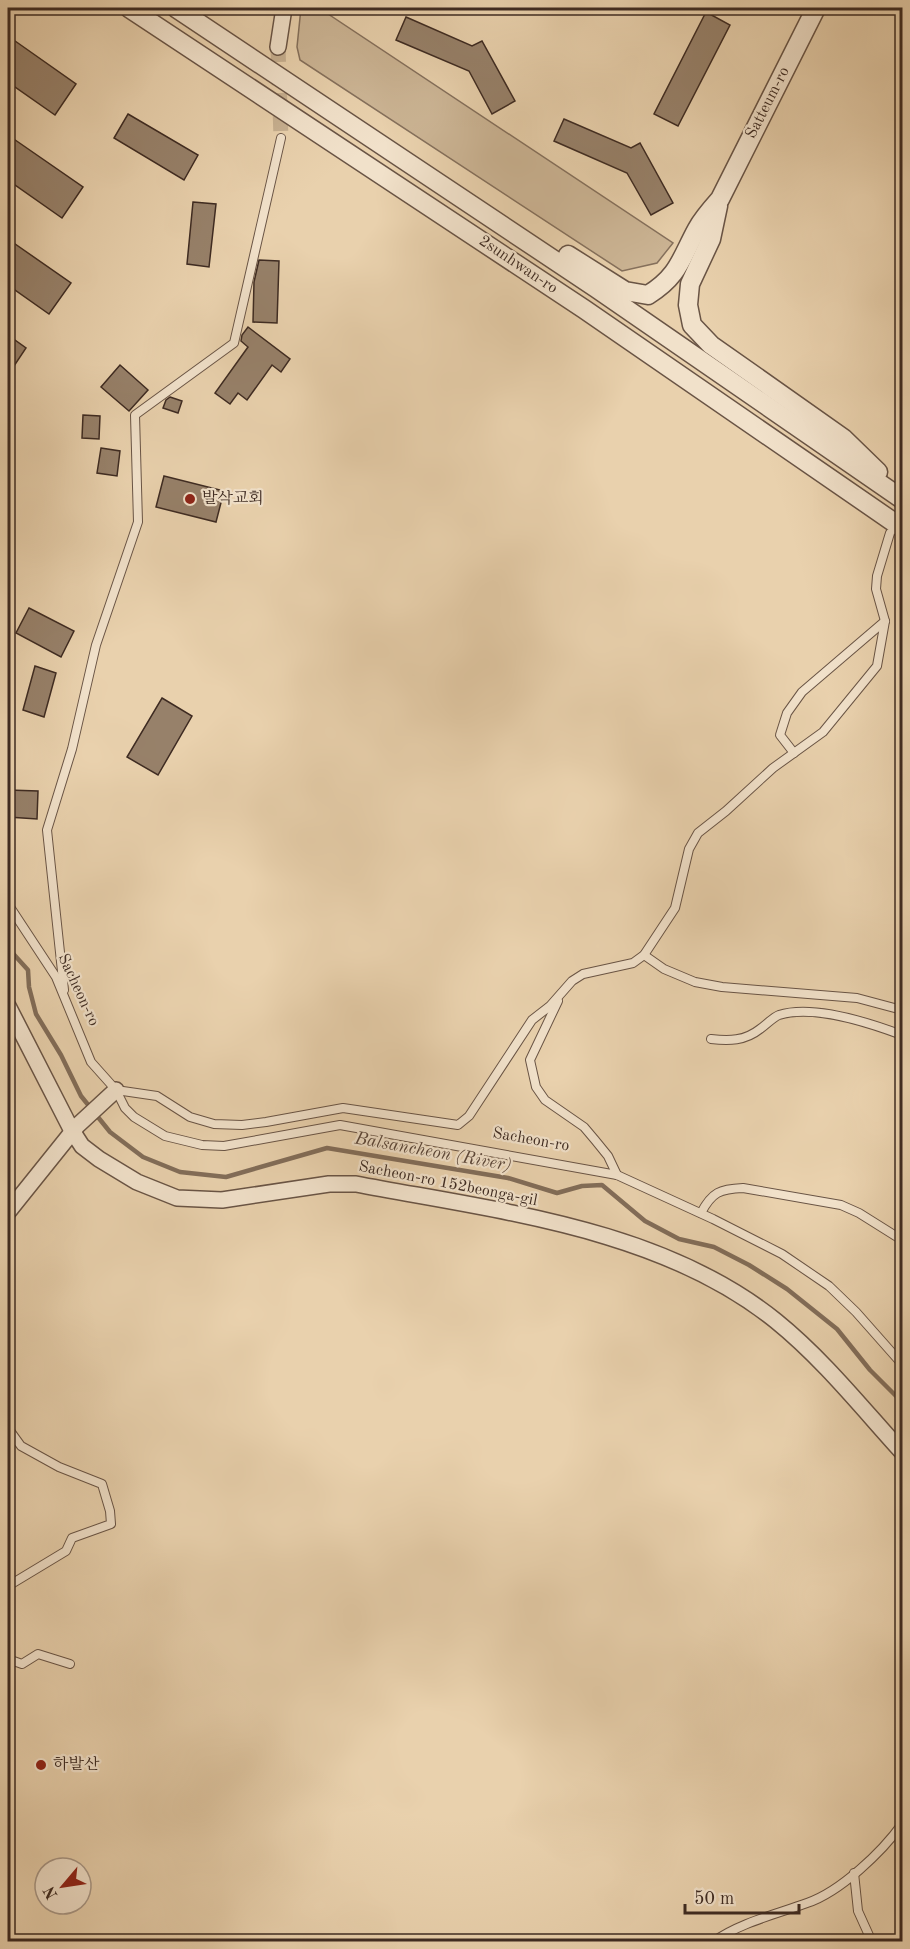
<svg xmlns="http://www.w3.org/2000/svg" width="910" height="1949" font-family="'Old Standard TT','Noto Serif KR',serif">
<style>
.green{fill:#ccb595;stroke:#85705c;stroke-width:1.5}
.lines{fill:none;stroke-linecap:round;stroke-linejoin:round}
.stream{stroke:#826d59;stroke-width:4.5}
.building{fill:#97816a;stroke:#3e2b22;stroke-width:1.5}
.minor-tunnel{stroke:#c7b091;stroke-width:15;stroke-dasharray:15 8;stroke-linecap:butt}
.service-casing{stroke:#695445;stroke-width:10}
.minor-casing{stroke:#695445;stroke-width:18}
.tertiary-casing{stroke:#695445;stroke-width:21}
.service{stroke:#f1e1ca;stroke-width:8}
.minor{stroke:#f1e1ca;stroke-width:15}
.tertiary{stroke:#f1e1ca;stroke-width:18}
.poi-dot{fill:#8f2418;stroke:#f1e1ca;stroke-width:2}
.labels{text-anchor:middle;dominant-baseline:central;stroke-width:4.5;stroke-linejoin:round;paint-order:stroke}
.street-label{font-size:16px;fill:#3e2b22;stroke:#f1e1ca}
.poi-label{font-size:16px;fill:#3e2b22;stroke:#f1e1ca;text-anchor:start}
.water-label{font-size:18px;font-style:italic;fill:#5a4639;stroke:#f1e1ca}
</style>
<rect width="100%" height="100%" fill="#e9d1ad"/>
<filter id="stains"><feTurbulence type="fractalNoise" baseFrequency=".00333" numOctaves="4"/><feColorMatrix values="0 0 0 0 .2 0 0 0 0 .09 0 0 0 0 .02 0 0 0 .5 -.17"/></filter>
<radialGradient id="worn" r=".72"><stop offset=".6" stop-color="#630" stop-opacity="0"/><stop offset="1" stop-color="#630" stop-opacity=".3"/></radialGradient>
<path class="green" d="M301,8H319L673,243L657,263L622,271L300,60L297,47Z"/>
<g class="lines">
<path class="stream" d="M8,948L28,970L29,987L36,1014L61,1055L81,1096L110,1132L143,1157L180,1172L226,1177L327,1148L508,1178L557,1193L582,1186L602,1185L645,1221L679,1239L714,1247L749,1265L787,1289L837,1329L870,1370L902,1402"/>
</g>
<g class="building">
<path d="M706,12L730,25L678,126L654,114Z"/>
<path d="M406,17L472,46L482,41L515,101L492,114L469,71L396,40Z"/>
<path d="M8,36L76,84L55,115L8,82Z"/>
<path d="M128,114L198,155L184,180L114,138Z"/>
<path d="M564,119L631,148L640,143L673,203L651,215L627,173L554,141Z"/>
<path d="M8,135L83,187L62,218L8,180Z"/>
<path d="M193,202L216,204L209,267L187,264Z"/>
<path d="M8,239L71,283L49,314L8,285Z"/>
<path d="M259,260L279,261L277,323L253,322L254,282Z"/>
<path d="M248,327L290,359L281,372L272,365L247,400L238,393L230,404L215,393L248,347L241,341L242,335Z"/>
<path d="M8,335L26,348L8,375Z"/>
<path d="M120,365L148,390L129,411L101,387Z"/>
<path d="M170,397L182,401L178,413L163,408L166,400Z"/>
<path d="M83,415L100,416L99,439L82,438Z"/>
<path d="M101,448L120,451L117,476L97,473Z"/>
<path d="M164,476L224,491L216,522L156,507Z"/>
<path d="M29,608L74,631L61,657L16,633Z"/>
<path d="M35,666L56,673L44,717L23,710Z"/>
<path d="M162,698L192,716L158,775L127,757Z"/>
<path d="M8,790L38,791L37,819L8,817Z"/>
</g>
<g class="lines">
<path class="minor-tunnel" d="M278,47L281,138"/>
<defs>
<g id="service">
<path d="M794,753L780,735L787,713L802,692L885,621"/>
<path d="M8,904L56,977L91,1062L116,1090L125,1108L134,1117L165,1136L202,1145L224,1146L340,1125L617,1175L713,1219L782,1254L829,1286L856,1312L902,1364"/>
<path d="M644,955L664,969L695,982L722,987L857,998L902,1010"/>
<path d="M64,990L47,830L72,749L96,645L138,522L135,415L234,343L281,138"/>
<path d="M558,1001L530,1060L536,1087L545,1100L584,1127L595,1140L608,1156L617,1175"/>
<path d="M711,1039C729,1041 745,1041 760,1029C766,1025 772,1018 779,1015C813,1004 870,1023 902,1035"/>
<path d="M116,1090L157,1096L190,1117L214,1124L242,1125L266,1122L343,1108L458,1125L469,1116L532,1020L550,1006L572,981L583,974L633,963L644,955L675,908L689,849L698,833L726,811L773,768L823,732L877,666L885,621L876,589L877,576L890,533"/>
<path d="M701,1213C712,1192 720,1189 743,1188L841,1205L859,1213L902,1240"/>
<path d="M8,1428L21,1446L59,1467L102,1484L110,1511L111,1524L72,1538L66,1551L8,1586"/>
<path d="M8,1659L22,1664L38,1654L70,1664"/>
<path d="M854,1873L858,1911L872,1942"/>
<path d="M713,1942C739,1923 777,1914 807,1903C840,1892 882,1852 902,1824"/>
</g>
<g id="minor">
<path d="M278,47L284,8"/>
<path d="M8,1006L71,1129L82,1146L99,1159L137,1182L177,1198L222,1200L329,1184H356C497,1211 661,1228 776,1321C823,1359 862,1408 902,1452"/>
<path d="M8,1212L77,1126L116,1090"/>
</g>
<g id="tertiary">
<path d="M129,8L584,309L902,528"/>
<path d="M176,8L596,288L902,499"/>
<path d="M718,206L711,239L690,284L688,305L692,325L711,345L843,438L878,472"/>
<path d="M568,255L625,291L648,295C679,276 681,258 697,229C703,218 712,208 720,199L816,8"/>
</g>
</defs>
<use href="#service" class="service-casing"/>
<use href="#minor" class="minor-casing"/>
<use href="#tertiary" class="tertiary-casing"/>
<use href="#service" class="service"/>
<use href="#minor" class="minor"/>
<use href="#tertiary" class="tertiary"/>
</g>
<g class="poi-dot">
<circle cx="190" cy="499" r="6"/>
<circle cx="41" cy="1765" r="6"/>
</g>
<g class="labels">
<g class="street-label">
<text transform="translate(768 103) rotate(-63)">Satteum-ro</text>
<text transform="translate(518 265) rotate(34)">2sunhwan-ro</text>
<text transform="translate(78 990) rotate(65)">Sacheon-ro</text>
<text transform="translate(531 1140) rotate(10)">Sacheon-ro</text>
<text transform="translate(448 1184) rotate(11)">Sacheon-ro 152beonga-gil</text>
</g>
<g class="poi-label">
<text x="202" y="499">발삭교회</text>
<text x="53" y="1765">하발산</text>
</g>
<g class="water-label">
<text transform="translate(433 1152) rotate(10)">Balsancheon (River)</text>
</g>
</g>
<rect width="910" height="1949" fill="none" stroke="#e9d1ad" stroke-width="30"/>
<rect x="9" y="9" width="892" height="1931" fill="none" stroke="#3e2b22" stroke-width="3"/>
<rect x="15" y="15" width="880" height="1919" fill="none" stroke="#3e2b22" stroke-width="1.5"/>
<g transform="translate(63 1886) rotate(241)"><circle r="28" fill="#f1e1ca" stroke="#a99887" stroke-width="1.5"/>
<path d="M0-4.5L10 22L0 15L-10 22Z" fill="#8f2418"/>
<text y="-9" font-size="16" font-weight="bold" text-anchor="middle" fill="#3e2b22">N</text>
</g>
<path d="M685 1904v9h114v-9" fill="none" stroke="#3e2b22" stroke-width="3"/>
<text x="694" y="1904" font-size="18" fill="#3e2b22" stroke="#f1e1ca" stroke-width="4.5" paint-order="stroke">50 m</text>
<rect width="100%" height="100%" filter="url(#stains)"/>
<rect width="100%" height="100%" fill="url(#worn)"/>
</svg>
